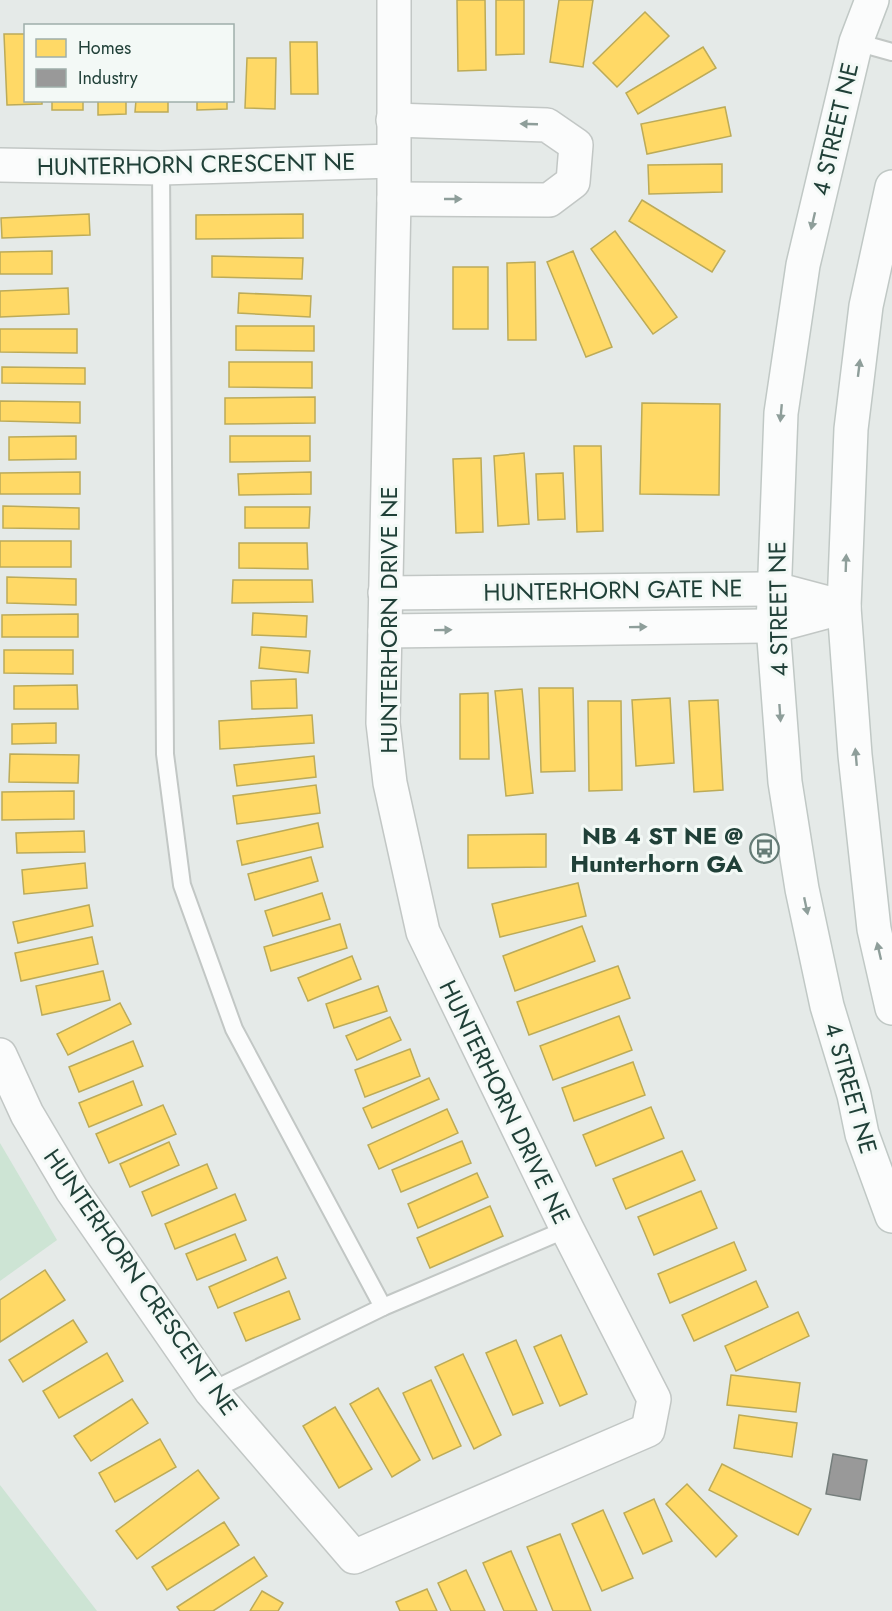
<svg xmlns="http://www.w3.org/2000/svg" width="892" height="1611" font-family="Jost,sans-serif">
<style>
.green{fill:#cde4d4}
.homes{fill:#ffd966;stroke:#bcab58;stroke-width:1.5}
.industry{fill:#999;stroke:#757e7c;stroke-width:1.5}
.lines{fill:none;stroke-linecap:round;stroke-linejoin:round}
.lane-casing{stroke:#c2c7c5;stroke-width:20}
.street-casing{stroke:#c2c7c5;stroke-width:36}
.secondary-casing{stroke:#c0c8c5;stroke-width:36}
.lane{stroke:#fbfcfc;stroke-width:16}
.street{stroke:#fbfcfc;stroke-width:33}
.secondary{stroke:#fbfcfc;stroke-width:33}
.oneway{fill:#8e9e9a}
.labels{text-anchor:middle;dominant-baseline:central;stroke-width:6;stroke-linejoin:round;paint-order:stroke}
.street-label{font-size:24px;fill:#204038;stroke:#f3f9f6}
.poi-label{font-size:24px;font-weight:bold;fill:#204038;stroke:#f3f9f6;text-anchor:end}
</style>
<rect width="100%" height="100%" fill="#e5eae8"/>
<g class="green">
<path d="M0,1143L57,1240L0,1281Z"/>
<path d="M0,1485L97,1611H0Z"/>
</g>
<g class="homes">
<path d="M457,0H485L486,70L458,71Z"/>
<path d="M496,0H524V54L496,55Z"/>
<path d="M559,0H593L583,67L550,62Z"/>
<path d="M645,12L669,36L617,87L593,63Z"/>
<path d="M4,34H26V100H42V104L7,105Z"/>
<path d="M290,42H317L318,94H291Z"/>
<path d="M703,47L716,68L638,114L626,93Z"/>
<path d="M247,58H276L275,109L245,108Z"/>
<rect x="52" y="100" width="31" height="10"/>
<path d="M98,100H126V114L98,115Z"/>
<path d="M136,100H168V112H135Z"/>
<path d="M197,100H227V109L197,110Z"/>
<path d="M725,107L731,136L647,154L641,124Z"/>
<path d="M722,164V192L649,194L648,165Z"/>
<path d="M642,200L725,251L712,272L629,221Z"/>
<path d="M89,214L90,235L2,238L1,218Z"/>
<path d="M303,214V238L196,239V215Z"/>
<path d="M615,231L677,317L653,334L591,249Z"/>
<path d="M52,251V274H0V252Z"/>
<path d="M573,251L612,347L586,357L547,262Z"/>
<path d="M212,256L303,258L302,279L212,277Z"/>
<path d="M535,262L536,340H508L507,263Z"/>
<rect x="453" y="267" width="35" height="62"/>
<path d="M68,288L69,314L0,317V291Z"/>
<path d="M239,293L311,296L310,317L238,313Z"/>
<path d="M236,326H314V351L236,350Z"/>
<path d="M0,329H77V353L0,352Z"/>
<path d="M229,362H312V388L229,387Z"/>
<path d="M2,367L85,368V384L2,383Z"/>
<path d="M315,397V423L225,424V398Z"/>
<path d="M0,401L80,402V423L0,421Z"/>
<path d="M642,403L720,404L719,495L640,494Z"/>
<path d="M76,436V459L9,460V437Z"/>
<path d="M230,436H310V461L230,462Z"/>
<path d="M574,446H601L603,531L577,532Z"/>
<path d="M524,453L529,524L498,526L494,456Z"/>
<path d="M481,458L483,532L456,533L453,459Z"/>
<path d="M80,472V494H0V473Z"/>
<path d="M311,472V494L239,495L238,474Z"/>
<path d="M563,473L565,519L538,520L536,474Z"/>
<path d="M3,506L79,508V529L3,528Z"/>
<path d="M245,507H310L309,528H245Z"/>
<rect x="0" y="541" width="71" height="26"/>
<path d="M239,543H307L308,569L239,568Z"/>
<path d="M7,577L76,579V605L7,603Z"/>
<path d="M233,580H312L313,602L232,603Z"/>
<path d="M253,613L307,616L306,637L252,635Z"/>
<path d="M78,614V637H2V615Z"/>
<path d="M261,647L310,651L308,673L259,668Z"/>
<path d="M4,650H73V674L4,673Z"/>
<path d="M296,679L297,708L252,709L251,681Z"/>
<path d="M77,685L78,709H14V686Z"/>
<path d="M539,688H573L575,771L541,772Z"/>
<path d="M522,689L533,793L506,796L495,691Z"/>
<path d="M488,693L489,759H460V694Z"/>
<path d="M670,698L674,763L636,766L632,700Z"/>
<path d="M718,700L723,790L694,792L689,701Z"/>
<path d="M588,701H621L622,790L589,791Z"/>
<path d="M312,715L314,743L220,749L219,721Z"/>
<path d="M56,723V743L12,744V724Z"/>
<path d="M10,754L79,755L78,783L9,782Z"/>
<path d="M314,756L316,777L237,786L234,765Z"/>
<path d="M316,785L320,813L237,824L233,796Z"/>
<path d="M74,791V819L2,820V792Z"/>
<path d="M318,823L323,847L242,865L237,841Z"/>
<path d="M84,831L85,852L17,853L16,833Z"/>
<path d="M546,834V867L468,868V835Z"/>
<path d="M311,857L318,881L255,900L248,874Z"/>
<path d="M85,863L87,888L24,894L22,870Z"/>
<path d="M578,883L586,916L500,937L492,904Z"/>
<path d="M322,893L330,919L273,936L265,911Z"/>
<path d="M89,905L93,926L18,943L13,922Z"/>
<path d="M340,924L347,948L271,971L264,947Z"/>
<path d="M582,926L595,961L515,991L503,956Z"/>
<path d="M92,937L98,964L21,981L15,953Z"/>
<path d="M352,956L361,979L308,1001L298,978Z"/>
<path d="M618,966L630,998L529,1035L517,1002Z"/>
<path d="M103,971L110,1000L42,1015L36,986Z"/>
<path d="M378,986L387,1011L334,1028L326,1004Z"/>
<path d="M120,1003L131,1024L68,1055L57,1034Z"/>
<path d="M619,1016L632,1050L553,1080L540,1046Z"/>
<path d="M390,1017L401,1040L357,1060L346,1036Z"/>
<path d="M133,1041L143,1066L79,1092L69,1067Z"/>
<path d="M410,1049L420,1076L365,1097L355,1070Z"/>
<path d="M633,1062L645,1095L574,1121L562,1088Z"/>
<path d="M429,1078L439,1099L372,1128L363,1108Z"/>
<path d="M133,1081L142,1105L89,1127L79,1103Z"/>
<path d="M163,1105L176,1134L109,1163L96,1134Z"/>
<path d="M651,1107L664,1138L596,1166L583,1135Z"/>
<path d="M447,1109L458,1133L379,1169L368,1145Z"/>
<path d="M462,1141L471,1163L401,1192L392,1170Z"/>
<path d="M169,1142L179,1165L130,1187L120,1164Z"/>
<path d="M682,1151L695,1180L626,1209L613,1179Z"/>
<path d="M207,1164L217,1188L152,1216L142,1192Z"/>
<path d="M477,1173L488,1197L418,1228L408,1204Z"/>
<path d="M701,1191L717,1228L654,1255L638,1217Z"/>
<path d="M235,1194L246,1220L175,1249L165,1224Z"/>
<path d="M490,1206L503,1236L430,1268L417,1238Z"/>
<path d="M235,1234L246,1260L197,1280L186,1254Z"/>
<path d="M734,1242L746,1270L670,1303L658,1274Z"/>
<path d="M277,1257L286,1278L218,1308L209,1287Z"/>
<path d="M45,1270L65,1300L0,1342V1300Z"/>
<path d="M756,1281L768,1307L694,1341L682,1315Z"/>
<path d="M289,1291L300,1319L246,1341L234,1313Z"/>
<path d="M798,1312L809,1336L736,1371L725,1346Z"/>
<path d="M73,1320L87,1342L23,1382L9,1360Z"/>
<path d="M561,1335L587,1394L560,1406L534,1347Z"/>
<path d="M516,1340L543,1403L513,1415L486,1353Z"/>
<path d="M107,1353L123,1381L59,1418L43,1391Z"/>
<path d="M463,1354L501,1435L474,1449L435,1367Z"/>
<path d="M731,1375L800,1383L796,1412L727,1405Z"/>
<path d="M431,1380L461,1446L433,1459L403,1393Z"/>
<path d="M378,1388L420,1460L392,1477L350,1404Z"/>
<path d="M132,1399L148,1423L91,1461L74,1436Z"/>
<path d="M335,1407L372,1469L339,1488L303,1426Z"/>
<path d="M739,1415L797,1423L792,1457L734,1448Z"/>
<path d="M160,1439L176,1467L115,1502L99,1473Z"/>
<path d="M722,1464L811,1509L798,1535L709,1490Z"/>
<path d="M198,1470L219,1498L137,1559L116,1531Z"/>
<path d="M687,1484L737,1536L716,1557L666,1504Z"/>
<path d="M654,1499L672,1541L643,1554L624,1513Z"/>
<path d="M603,1510L633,1578L602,1591L572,1524Z"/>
<path d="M224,1522L239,1545L167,1590L152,1567Z"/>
<path d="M560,1534L591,1611H553L527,1547Z"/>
<path d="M511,1551L537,1611H504L483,1563Z"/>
<path d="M254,1557L267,1576L213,1611H180L177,1607Z"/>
<path d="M466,1570L485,1611H451L438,1583Z"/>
<path d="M427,1589L437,1611H400L396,1602Z"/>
<path d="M262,1591L283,1603L278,1611H250Z"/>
</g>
<path class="industry" d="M833,1454L867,1460L860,1500L826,1494Z"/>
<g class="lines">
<defs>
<g id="lane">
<path d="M856,42L892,52"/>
<path d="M161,168L165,754L182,885L234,1029L383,1307"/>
<path d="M211,1391L383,1307L567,1229"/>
</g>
<g id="street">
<path d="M393,120L547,125L576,145L573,182L549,200L394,199"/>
<path d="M0,165L161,168L393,161"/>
<path d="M385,593L775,589L843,607"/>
<path d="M385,631L773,626L844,607"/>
<path d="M0,1055L27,1114L72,1190L211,1391L354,1557L648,1430L654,1399L567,1229L423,932L390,783L383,723L394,199V0"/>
</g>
<g id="secondary">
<path d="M872,0L856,42L803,265L781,413L773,626L785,782L802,889L827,1006L854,1095L862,1134L892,1216"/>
<path d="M892,187L866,306L851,429L844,607L855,755L874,929L892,1008"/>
</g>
</defs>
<use href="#lane" class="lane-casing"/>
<use href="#street" class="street-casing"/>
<use href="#secondary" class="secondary-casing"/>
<use href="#lane" class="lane"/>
<use href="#street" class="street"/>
<use href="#secondary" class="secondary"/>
</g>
<defs><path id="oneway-solid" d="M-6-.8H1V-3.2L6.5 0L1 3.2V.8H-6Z" transform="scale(1.5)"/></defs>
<g class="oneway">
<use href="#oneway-solid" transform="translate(529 124) rotate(-178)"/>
<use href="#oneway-solid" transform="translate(453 199)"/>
<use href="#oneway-solid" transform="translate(813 221) rotate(103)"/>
<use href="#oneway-solid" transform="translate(859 368) rotate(-83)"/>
<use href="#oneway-solid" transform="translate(781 413) rotate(95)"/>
<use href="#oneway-solid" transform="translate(846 563) rotate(-88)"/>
<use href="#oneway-solid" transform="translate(638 627) rotate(-1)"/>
<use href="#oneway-solid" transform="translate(443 630) rotate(-1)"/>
<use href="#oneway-solid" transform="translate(780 713) rotate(86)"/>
<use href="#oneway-solid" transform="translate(856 757) rotate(-95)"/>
<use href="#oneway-solid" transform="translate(806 906) rotate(78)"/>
<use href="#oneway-solid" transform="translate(879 951) rotate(-103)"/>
</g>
<defs>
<symbol id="bus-ring" viewBox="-11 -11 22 22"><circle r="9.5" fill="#f3f9f6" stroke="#657c76" stroke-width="1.5"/><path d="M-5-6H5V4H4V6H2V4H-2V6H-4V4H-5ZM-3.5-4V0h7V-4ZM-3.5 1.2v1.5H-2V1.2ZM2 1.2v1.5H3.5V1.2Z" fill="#657c76"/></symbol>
</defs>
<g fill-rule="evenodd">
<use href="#bus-ring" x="748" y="832" width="33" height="33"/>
</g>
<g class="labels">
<g class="street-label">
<text transform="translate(835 129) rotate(-77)">4 STREET NE</text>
<text transform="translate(196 164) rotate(-1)">HUNTERHORN CRESCENT NE</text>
<text transform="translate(613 590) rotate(-1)">HUNTERHORN GATE NE</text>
<text transform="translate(778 609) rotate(-91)">4 STREET NE</text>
<text transform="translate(388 620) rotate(-90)">HUNTERHORN DRIVE NE</text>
<text transform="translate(851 1088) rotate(74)">4 STREET NE</text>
<text transform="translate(505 1102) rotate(64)">HUNTERHORN DRIVE NE</text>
<text transform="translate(141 1282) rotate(55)">HUNTERHORN CRESCENT NE</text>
</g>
<g class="poi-label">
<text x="743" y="835">NB 4 ST NE @<tspan x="743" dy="28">Hunterhorn GA</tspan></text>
</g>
</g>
<rect x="24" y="24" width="210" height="78" fill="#f3f9f6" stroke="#9fafaa" stroke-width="1.5"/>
<rect x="36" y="39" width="30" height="18" fill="#ffd966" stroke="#9fafaa" stroke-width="1.5"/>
<text x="78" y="54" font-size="18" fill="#204038">Homes</text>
<rect x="36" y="69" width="30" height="18" fill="#999999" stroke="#9fafaa" stroke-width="1.5"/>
<text x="78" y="84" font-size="18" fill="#204038">Industry</text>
</svg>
